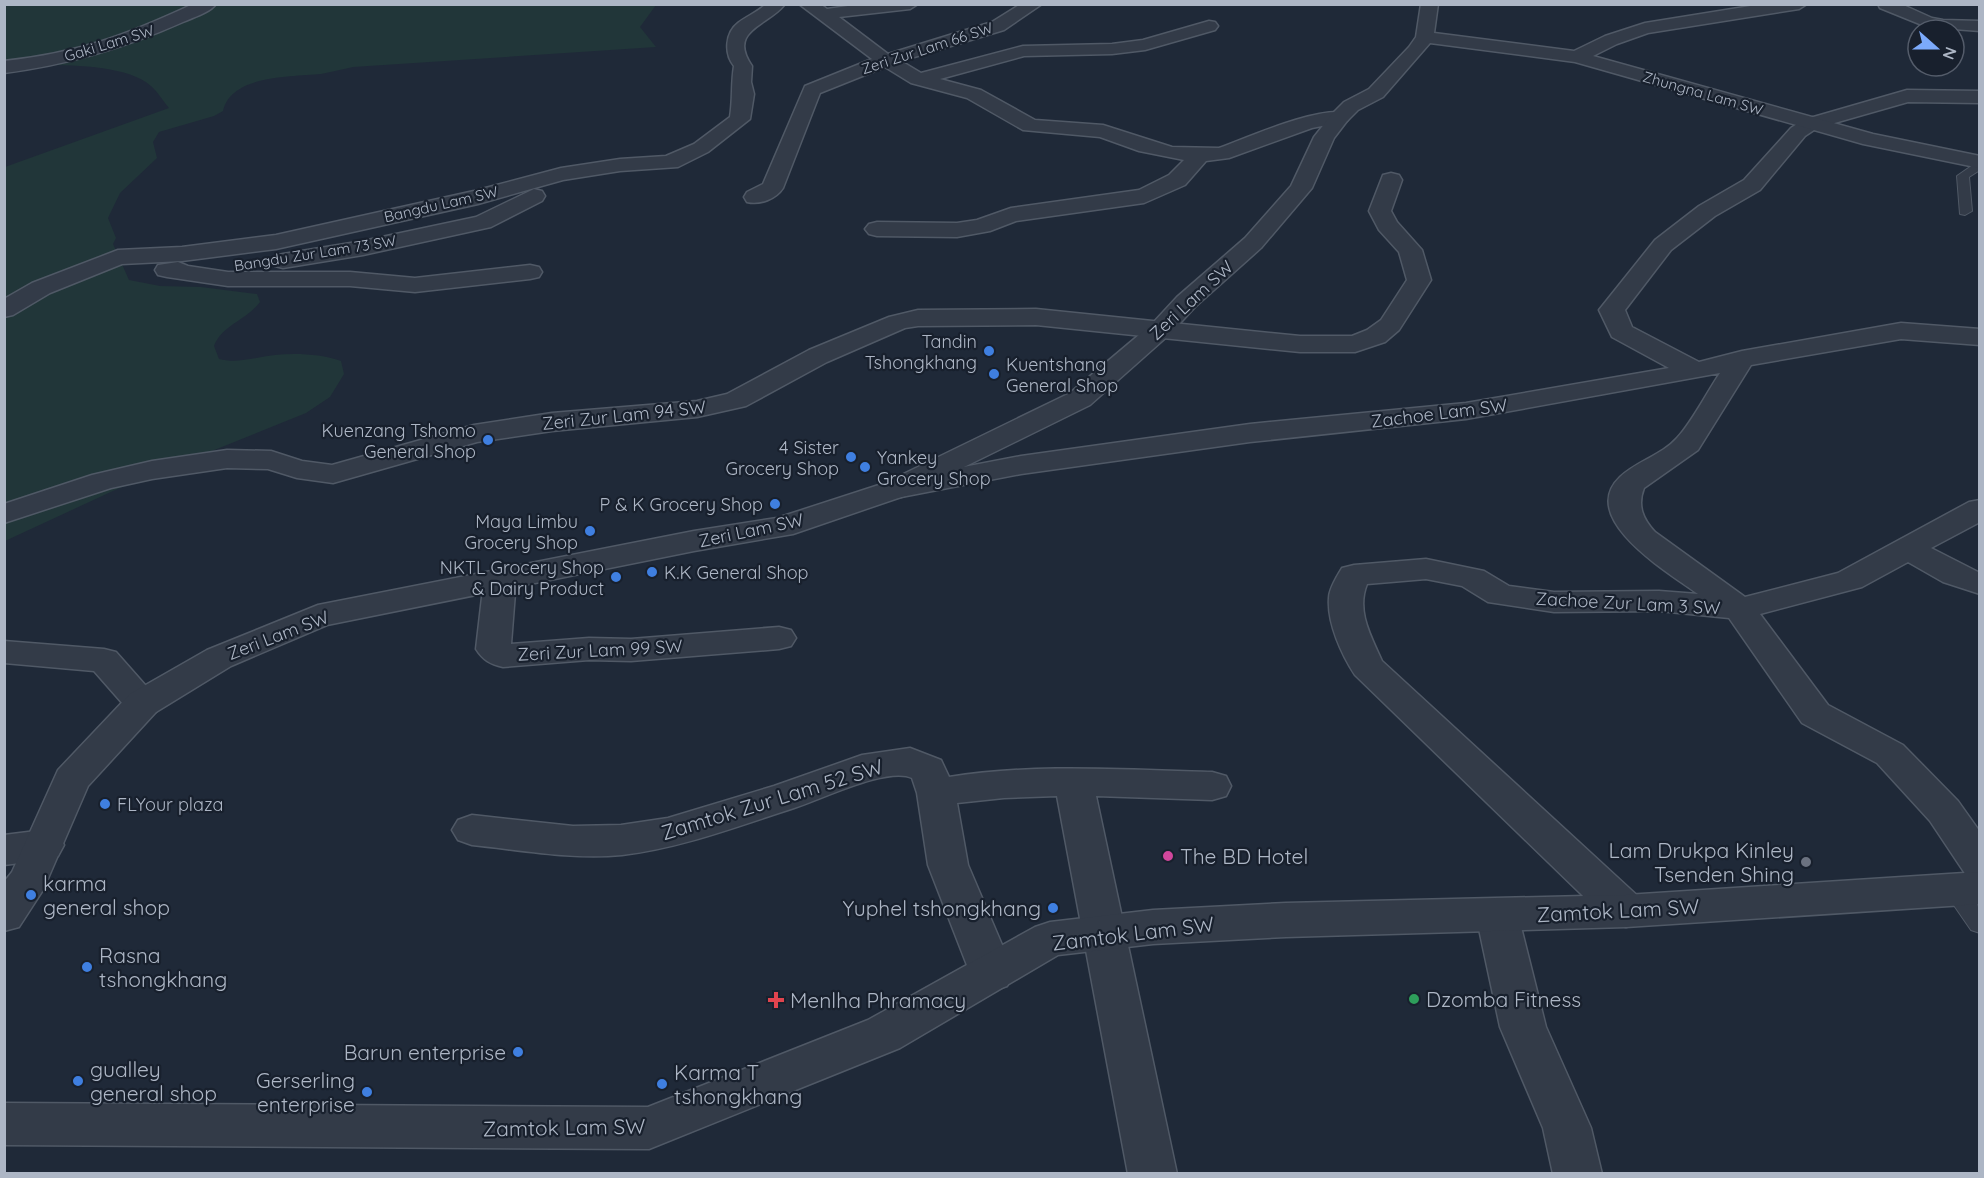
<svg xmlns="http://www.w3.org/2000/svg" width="1984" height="1178" font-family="Quicksand,sans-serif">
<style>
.green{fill:#213639}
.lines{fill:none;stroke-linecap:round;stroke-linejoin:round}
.service-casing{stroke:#505966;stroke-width:2}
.minor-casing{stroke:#505966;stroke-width:3}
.tertiary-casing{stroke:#505966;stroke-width:3}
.service{fill:#333b48;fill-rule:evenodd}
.minor{fill:#333b48;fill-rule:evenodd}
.tertiary{fill:#333b48;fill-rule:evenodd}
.shop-dot{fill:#3f7fe0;stroke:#18202d;stroke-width:2}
.hotel-dot{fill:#d1479c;stroke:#18202d;stroke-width:2}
.worship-dot{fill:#6b7280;stroke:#18202d;stroke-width:2}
.leisure-dot{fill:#2e9e5b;stroke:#18202d;stroke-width:2}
.health-dot{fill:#e0444e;stroke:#18202d;stroke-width:2}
.labels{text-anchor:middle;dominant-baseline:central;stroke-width:4.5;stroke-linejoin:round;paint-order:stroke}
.far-street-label{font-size:15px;fill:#adb6c5;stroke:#18202d}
.street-label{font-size:18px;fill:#adb6c5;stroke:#18202d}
.poi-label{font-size:18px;fill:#adb6c5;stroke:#18202d;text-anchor:end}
.near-street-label{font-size:21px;fill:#adb6c5;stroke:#18202d}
.near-poi-label{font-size:21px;fill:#adb6c5;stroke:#18202d;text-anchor:start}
</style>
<rect width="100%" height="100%" fill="#1f2938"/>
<path class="green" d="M5,5H656L640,27L656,47L353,67C343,69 332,72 321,74C293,77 231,74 223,111L214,116L159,132L153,142L157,158L120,193L108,218L116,238L113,244L129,280L160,286L201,287L257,294L260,302C247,320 222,325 214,346L219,359C238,364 256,357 275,355C296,353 321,354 341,361L344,374L330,397L306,413L115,490L5,541V167L169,108C163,101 158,92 151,86C122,60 42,66 5,65Z"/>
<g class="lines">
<defs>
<g id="service">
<path d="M1980,160V170L1969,177L1972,211L1965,215L1960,214L1957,176Z"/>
<path d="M1954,879C1979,887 1980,911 1980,933L1971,930L1942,888L1945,881Z"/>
</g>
<g id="minor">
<path d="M193,4H216C209,13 194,17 183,22C125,48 68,65 4,73V61C78,53 127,35 193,4Z"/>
<path d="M766,4H785C768,26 727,30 752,66L751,82L754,94L750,119L708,152L678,167L620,171L563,180L478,204L276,249L182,261L122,264L50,293L13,315L4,317V299L32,283L118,250L182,247L276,235L474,191L561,168L620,159L666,156L694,144L730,117C733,99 731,84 734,66C724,54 725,33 738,23C747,16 758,12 766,4Z"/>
<path d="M799,4H820L827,9L862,4H918L910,9L839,17L888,54L992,22L1021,4H1042L1004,30L901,61L921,73L1023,46L1112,44L1143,40L1209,21L1215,22L1218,26L1215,30L1145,50L1112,54L1024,56L940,79L981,90L1035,120L1103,125L1172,147L1219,148C1249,137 1318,106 1347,113L1350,117L1347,121L1312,128L1229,158L1206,161L1185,185L1144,203L1016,221L990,231L957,237L877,236L869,234L865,229L869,224L877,222L957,223L977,220L1011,208L1139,190L1169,175L1184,160L1139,151L1100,137L1023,130L967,98L911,83L885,67L820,93L783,188C776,199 760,205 747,202L744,197L747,192L763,184L805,86L872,59Z"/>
<path d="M1878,4H1901L1932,18L1943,20L1980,21V31L1927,27L1880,8Z"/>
<path d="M1907,90L1980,91V103L1908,102L1817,128L1805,136L1760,190L1715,216L1671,250L1625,310L1632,327L1699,362L1742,351L1901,323L1980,329V345L1901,339L1751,365L1698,450L1644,488C1637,506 1643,519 1655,532L1745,597L1838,573L1969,502L1980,500V522L1931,548L1980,573V594L1943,582L1908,562L1862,587L1760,614L1828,705L1903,745L1958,801L1980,832V879L1966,875L1930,821L1877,763L1802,723L1729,618L1659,611L1554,612L1488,602L1462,586L1426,579L1367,584C1356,611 1371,636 1382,661L1641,899L1647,911L1641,923L1626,927L1611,923L1355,675C1342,655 1327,623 1329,598C1329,589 1337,576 1342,568L1354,565L1426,559L1484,571L1509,586L1554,592L1659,591L1698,594C1671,574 1576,519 1620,477C1637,461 1662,455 1677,438C1692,422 1707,392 1720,373L1466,419L1250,442L1021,474L896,498L885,495L881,489L885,483L896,480L1021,456L1250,424L1466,403L1669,368L1612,337L1599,310L1655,240L1699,206L1744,180L1791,128L1803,120Z"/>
<path d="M1391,173L1399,175L1402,180L1391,211L1397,222L1422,250L1431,280L1399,330L1385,342L1355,352H1300L1036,325L918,326L905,328L827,362L746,406L697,417L552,431L477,442L333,483L297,478L268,469L227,468L152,479L111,488L4,523V504L92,475L152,461L227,450L271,451L302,461L332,465L474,425L552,413L697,401L727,394L809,350L889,317L918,310L1036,309L1300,336H1352L1367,330L1381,320L1407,280L1399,252L1379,230L1369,211L1383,175Z"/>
<path d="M534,189L542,191L545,196L542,201L491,227L363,255L283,268L275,266L271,261L275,256L283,254L363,241L476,217Z"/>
<path d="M178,262L188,266L228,272H350L415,278L530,265L539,267L542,272L539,277L530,279L415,292L350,286H228L167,277L158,275L155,270L158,265Z"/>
<path d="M500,570L512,573L516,580L511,644L589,638L631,639L779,627L791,630L796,638L791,646L779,649L631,661L589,660L503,667C490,664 483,660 476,649L484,580L488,573Z"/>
<path d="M4,641L104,649L116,652L161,703L156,712L143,715L130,712L94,671L4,663Z"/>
<path d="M910,748L941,760L949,777C1036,763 1125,770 1212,772L1226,776L1231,786L1226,796L1212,800L1096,796L1177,1174H1128L1057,796L1004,798L957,803L968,865L1014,973L1007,986L992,991L977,986L970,973L928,865L917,793L912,778C888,766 820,800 794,808C738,826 681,848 622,855C573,860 521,850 472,845L458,840L452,830L458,820L472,815L573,826L621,825L668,818L774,786L862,755Z"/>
<path d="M44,830L58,834L64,845L58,856L44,860L4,865V835Z"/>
<path d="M1497,899L1512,903L1518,915L1546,1027L1591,1128L1602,1174H1553L1543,1128L1500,1027L1476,915L1482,903Z"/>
</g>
<g id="tertiary">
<path d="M1421,4H1438L1434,33L1574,51L1605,36L1645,23L1763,4H1807L1799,9L1648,33L1617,44L1593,56L1873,134L1980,156V168L1863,144L1575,62L1430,43L1383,97L1358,110L1347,121L1334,138L1312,188L1261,248L1195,307L1170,334L1090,405L907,495L793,534L694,551L327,625L231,666L156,712L88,786L43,890L19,927L4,931V882L12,872L58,770L130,694L207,650L318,605L694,531L777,518L885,483L1070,393L1152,324L1177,297L1245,238L1291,186L1314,137L1333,113L1344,102L1369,89L1409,47L1416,37Z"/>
<path d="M1980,872V904L1626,927L1286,937L1153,944L1058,955L900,1048L649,1149L4,1145V1103L648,1107L868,1020L1035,927L1050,922L1153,910L1286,903L1626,895Z"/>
</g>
</defs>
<use href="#service" class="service-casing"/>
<use href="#minor" class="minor-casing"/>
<use href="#tertiary" class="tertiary-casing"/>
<use href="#service" class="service"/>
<use href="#minor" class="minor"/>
<use href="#tertiary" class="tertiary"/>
</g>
<g class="shop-dot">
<circle cx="989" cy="351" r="6"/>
<circle cx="994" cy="374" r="6"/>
<circle cx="488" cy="440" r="6"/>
<circle cx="851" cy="457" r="6"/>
<circle cx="865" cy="467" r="6"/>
<circle cx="775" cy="504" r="6"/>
<circle cx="590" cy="531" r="6"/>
<circle cx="652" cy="572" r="6"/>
<circle cx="616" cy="577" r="6"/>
<circle cx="105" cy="804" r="6"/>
<circle cx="31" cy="895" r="6"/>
<circle cx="1053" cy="908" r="6"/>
<circle cx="87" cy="967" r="6"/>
<circle cx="518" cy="1052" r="6"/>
<circle cx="78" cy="1081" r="6"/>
<circle cx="662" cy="1084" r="6"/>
<circle cx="367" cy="1092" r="6"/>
</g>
<circle class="hotel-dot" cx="1168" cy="856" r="6"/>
<circle class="worship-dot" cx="1806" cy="862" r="6"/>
<circle class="leisure-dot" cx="1414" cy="999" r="6"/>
<path class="health-dot" d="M773 991h6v6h6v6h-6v6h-6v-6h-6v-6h6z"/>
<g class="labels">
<g class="far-street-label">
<text transform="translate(109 43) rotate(-17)">Gaki Lam SW</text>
<text transform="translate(927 48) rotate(-18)">Zeri Zur Lam 66 SW</text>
<text transform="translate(1703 93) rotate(16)">Zhungna Lam SW</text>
<text transform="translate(441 204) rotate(-13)">Bangdu Lam SW</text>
<text transform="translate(315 253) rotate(-9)">Bangdu Zur Lam 73 SW</text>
</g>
<g class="street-label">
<text transform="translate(1191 300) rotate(-43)">Zeri Lam SW</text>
<text transform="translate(1439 413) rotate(-7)">Zachoe Lam SW</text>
<text transform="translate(624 415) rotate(-6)">Zeri Zur Lam 94 SW</text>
<text transform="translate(751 530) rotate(-12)">Zeri Lam SW</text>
<text transform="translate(1628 603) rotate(3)">Zachoe Zur Lam 3 SW</text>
<text transform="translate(278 635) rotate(-21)">Zeri Lam SW</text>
<text transform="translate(600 650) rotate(-3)">Zeri Zur Lam 99 SW</text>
</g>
<g class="poi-label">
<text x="977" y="341">Tandin<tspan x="977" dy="21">Tshongkhang</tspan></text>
<text x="1006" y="364" text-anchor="start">Kuentshang<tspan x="1006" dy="21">General Shop</tspan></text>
<text x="476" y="430">Kuenzang Tshomo<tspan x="476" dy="21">General Shop</tspan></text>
<text x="839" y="447">4 Sister<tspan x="839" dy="21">Grocery Shop</tspan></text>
<text x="877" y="457" text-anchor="start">Yankey<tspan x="877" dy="21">Grocery Shop</tspan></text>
<text x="763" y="504">P &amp; K Grocery Shop</text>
<text x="578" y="521">Maya Limbu<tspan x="578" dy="21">Grocery Shop</tspan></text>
<text x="604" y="567">NKTL Grocery Shop<tspan x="604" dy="21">&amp; Dairy Product</tspan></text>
<text x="664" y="572" text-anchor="start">K.K General Shop</text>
<text x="117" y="804" text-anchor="start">FLYour plaza</text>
</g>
<g class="near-street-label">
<text transform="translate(772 799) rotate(-17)">Zamtok Zur Lam 52 SW</text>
<text transform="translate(1618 910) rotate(-3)">Zamtok Lam SW</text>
<text transform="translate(1133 933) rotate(-7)">Zamtok Lam SW</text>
<text transform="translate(564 1127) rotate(-1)">Zamtok Lam SW</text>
</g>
<g class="near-poi-label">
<text x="1794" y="850" text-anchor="end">Lam Drukpa Kinley<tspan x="1794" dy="24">Tsenden Shing</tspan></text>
<text x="1180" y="856">The BD Hotel</text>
<text x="43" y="883">karma<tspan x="43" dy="24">general shop</tspan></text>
<text x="1041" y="908" text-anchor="end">Yuphel tshongkhang</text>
<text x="99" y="955">Rasna<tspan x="99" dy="24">tshongkhang</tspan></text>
<text x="1426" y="999">Dzomba Fitness</text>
<text x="790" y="1000">Menlha Phramacy</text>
<text x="506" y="1052" text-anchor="end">Barun enterprise</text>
<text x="90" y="1069">gualley<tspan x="90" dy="24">general shop</tspan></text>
<text x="674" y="1072">Karma T<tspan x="674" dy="24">tshongkhang</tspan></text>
<text x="355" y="1080" text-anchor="end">Gerserling<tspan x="355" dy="24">enterprise</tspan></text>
</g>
</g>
<rect width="1984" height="1178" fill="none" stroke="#adb6c5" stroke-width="12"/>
<g transform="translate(1936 48) rotate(111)"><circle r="28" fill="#18202d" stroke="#545c6a" stroke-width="1.5"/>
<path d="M0-4.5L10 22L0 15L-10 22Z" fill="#7caafb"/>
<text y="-9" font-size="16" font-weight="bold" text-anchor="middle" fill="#adb6c5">N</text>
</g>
</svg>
